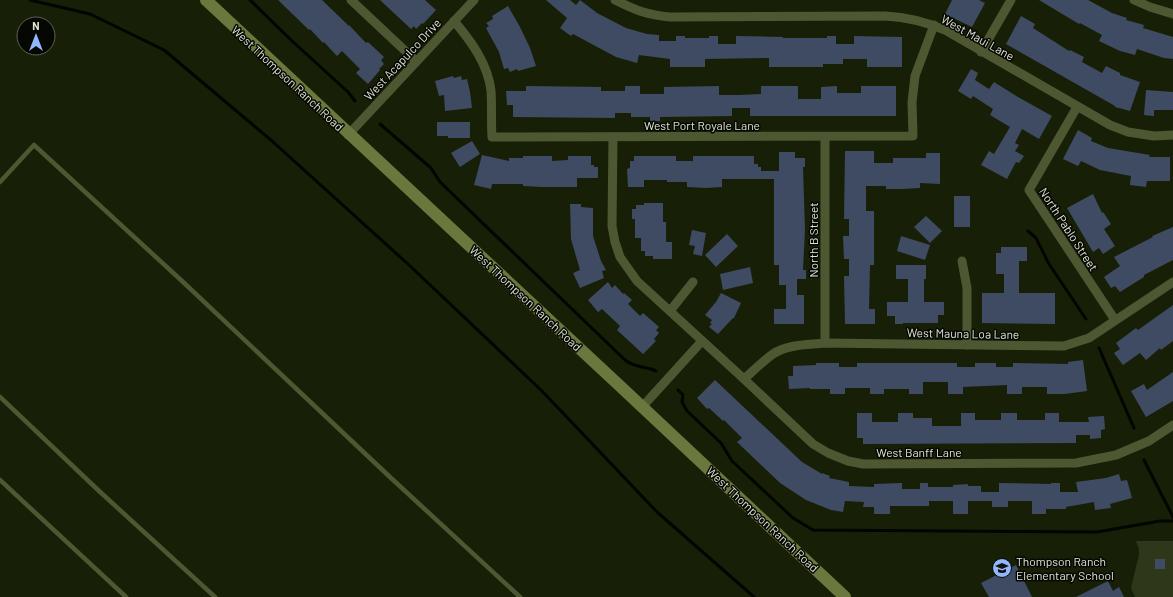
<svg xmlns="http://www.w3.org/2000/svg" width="1173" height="597" font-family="Barlow,sans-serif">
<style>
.green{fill:#2f371b}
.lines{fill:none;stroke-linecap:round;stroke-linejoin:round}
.stream{stroke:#020500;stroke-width:3}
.building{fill:#3e4b62}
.lane{stroke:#4d5833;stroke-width:4.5}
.street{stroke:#4d5833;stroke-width:9}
.secondary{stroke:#69793e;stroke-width:12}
.labels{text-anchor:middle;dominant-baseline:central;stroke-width:3;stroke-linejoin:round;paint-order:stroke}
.street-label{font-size:12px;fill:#dfe4d5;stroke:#050802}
.poi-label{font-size:12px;fill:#dfe4d5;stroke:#050802;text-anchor:start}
</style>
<rect width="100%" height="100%" fill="#181f07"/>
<path class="green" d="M1136,541H1173V597H1135L1131,588L1139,555V549Z"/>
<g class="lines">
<g class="stream">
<path d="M30,0L90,14L164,50L272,141L409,265L542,391L657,512L754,597"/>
<path d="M250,0L291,40L348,92L355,101"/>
<path d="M380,124L431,168L440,182L625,360C635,368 645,366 656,371"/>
<path d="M1028,231L1036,238L1049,264L1086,319"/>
<path d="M1099,348L1134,428"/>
<path d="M678,390L683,395L682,402L687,411L721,443L732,461L793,518L813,530L1097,532L1160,521H1173"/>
<path d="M1144,460L1173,517"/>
</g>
</g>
<g class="building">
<path d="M278,0H322L349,26V25L366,43L368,42L384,57L381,60L384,64L379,69L380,70L368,84L356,73L360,69L342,51L337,56L324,42L323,43L310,29L309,30Z"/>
<path d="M380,0H425L436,10L423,24L422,23L416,29L414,26L411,29Z"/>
<path d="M546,0H570L576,5L580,0L597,13L626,28L647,34L659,35V41H676V36H685V38H709V36H718V44H736V36L783,37V38H827V36H836V44H854V36L902,37V67H867V59H843V64H823V67H769V58L705,59V67H670V59L639,55L637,63L616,57L573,34L571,36L560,28L567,18Z"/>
<path d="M952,0H979L985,3L972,27L945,14Z"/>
<path d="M1039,0H1088L1112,13L1127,18L1126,20L1144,25L1143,28L1173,37V59L1164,58L1137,49L1135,55L1120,51L1099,41L1102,35L1080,23L1079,24Z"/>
<path d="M508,6L520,27L530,48L536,66L518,71L517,69L510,72L508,68L504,69L499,52L486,28L489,26L486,23L493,19L492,16Z"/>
<path d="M1021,16L1035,24L1033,28L1069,51L1070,50L1084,57L1082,62L1102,73L1106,66L1120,73V75L1140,82L1130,111L1115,107V106L1006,44Z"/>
<path d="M971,69L978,73L975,80L989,89L994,82L1018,97L1052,116L1039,139L1022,129L1015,143L1019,145L1015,151L1024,156L1019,163L1016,162L1007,179L981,165L989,151L994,154L1010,127L990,115L993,109L973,96L971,99L958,91Z"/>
<path d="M453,76L454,78L461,76L462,80L467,79L470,92L472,108L445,111L444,95L439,96L435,81Z"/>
<path d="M526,86L601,87V91H625V86H640V94H664V87L719,86V95H739L761,94V86H798V99H821V87L837,86V93H861V86H896V116H750V108H732V116L660,117V121H650V117H631V113H615V118L513,117V105H507L506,91H526Z"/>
<path d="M1146,90L1173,92V110H1154V116L1144,115Z"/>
<path d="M437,122H470V138H448V136H437Z"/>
<path d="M1078,130L1092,138L1091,141L1108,148L1150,155L1149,157H1170V181H1147L1146,187L1130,185L1131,176L1100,170L1081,161L1078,166L1063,159Z"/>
<path d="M472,141L480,154L460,167L451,153Z"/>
<path d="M845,151H874V163H893V158H926V153H940V184L920,183V188L902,189H886V186H866V211H874V265H870L869,309H875V324H845L844,276H849V259H844L843,236H849V219H844Z"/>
<path d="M779,152H795V158H805V167H803L805,230L803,270H806V279H797V295H804V324H774V309H786V285H779V265H774V179H722V187L706,188L687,187V182H667V180H644V187H628L627,169L630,168V161H634V156H676V161H693V156H754V164H758V167H761V171H779Z"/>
<path d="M482,155L509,161V158H523V156H552V161L568,160V156H591V165H594V167H598V178H577V187H542L523,186V184H492L491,189L474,185Z"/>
<path d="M1093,194L1102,213L1103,212L1111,224L1104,229L1115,246L1103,254L1099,248L1093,252L1067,208Z"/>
<rect x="954" y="196" width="16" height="31"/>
<path d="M644,203H663V222H666V242H672V259H653V256H645V251H641V238H635V219H632V209H636V205H644Z"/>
<path d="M570,204H581V207L593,208V236L601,261L606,270L602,271L604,278L580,288L573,273L580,270L571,239Z"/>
<path d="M926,216L942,231L930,243L914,227Z"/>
<path d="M1173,227V260L1144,275V277L1120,292L1115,286L1111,288L1104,277L1120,266L1114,257L1153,237L1152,236Z"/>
<path d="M692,230L706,233L702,256L693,254L695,246L689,245Z"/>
<path d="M727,234L738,246L716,267L705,255Z"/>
<path d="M901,236L930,245L925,260L897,251Z"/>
<path d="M1001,247H1027V261H1019V293H1055V324L982,323V293H1004V274H996V253H1001Z"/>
<path d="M896,265H926V279H924V302H944V315H938V323H903V324H895V316H887V302H908V279H896Z"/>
<path d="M750,267L753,283L723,290L720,274Z"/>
<path d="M608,282L612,288L615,285L623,294L624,293L632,300L628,304L640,316L643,313L659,327L656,330L659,333L654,339L656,341L643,354L617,330L620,326L602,309L598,312L588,300Z"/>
<path d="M721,293L741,303L734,318H733L718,334L709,327L712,324L710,323L712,320L705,315L716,302Z"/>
<path d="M1173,305V341L1161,350L1160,348L1146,360L1140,353L1123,365L1114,353L1120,349L1116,343L1136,328L1138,330Z"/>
<path d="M1083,360L1087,391L1065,394H1047V387H1022V394H1007V385L963,387V394H948V382H923V394H909V389H884V394H870V388H845V394H830V389H810V388L789,389L788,376H793V366L816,365V363H839V367H857V363H957V367H975V363H996V367H1013V363L1068,364V362Z"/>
<path d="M1173,372V401L1146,417L1131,391L1144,384L1147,390Z"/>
<path d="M715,380L802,462L822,474V473L830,476L829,478L849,482V486L874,487V484L902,483V489H920V483H928V487H953V485L968,484V486H981V492H999V483L1051,484V483H1060V492H1078L1076,482L1106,478L1119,474L1121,481L1127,480L1132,498L1110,504L1111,508L1095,510L1094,502L1066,507V509H1046V514H1032V501H1008V507H992V501H968V514H953V501H929V506H890V514H874V507H863L864,502L845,501L843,512L831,510L806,500L780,483L737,442L742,438L724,420L723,421L709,408L707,409L697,398Z"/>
<path d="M857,413H872V422H898V413H913V418H932V426H961V413H975V420H1001V413H1017V420H1045V413H1059V422H1089L1088,417L1104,416L1105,429L1101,430V438L1090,439V435H1076V443L863,444V438H857Z"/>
<rect x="1155" y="559" width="10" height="10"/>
<path d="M1016,565L1032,597H989L981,583Z"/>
<path d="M1108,581L1113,591L1119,587L1124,597H1076Z"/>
</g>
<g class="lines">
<g class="lane">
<path d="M0,182L34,145L182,281L391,478L520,597"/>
<path d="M0,397L98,490L215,597"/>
<path d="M0,480L126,597"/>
</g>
<g class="street">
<path d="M351,0L416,61"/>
<path d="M615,0C635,10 647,15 670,17L885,16C907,17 927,22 947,31L1110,125L1128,132L1154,136L1173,135"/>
<path d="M1134,0L1150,7L1173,14"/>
<path d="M454,21C471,41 488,64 491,91C492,106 491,122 492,137L913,136L912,102L915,76L934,25"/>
<path d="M981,52L1011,0"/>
<path d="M1077,107L1029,190L1115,320"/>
<path d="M348,135L474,0"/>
<path d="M613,137L612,226L615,242L620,257L637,281L744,379L813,444L828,453L848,461L863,464L1076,463L1116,455L1149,441L1173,425"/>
<path d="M962,261L967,288V345"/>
<path d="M670,311L693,282"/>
<path d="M825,343V137"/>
<path d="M744,379C753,371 763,361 773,354C788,344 808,345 825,343L1064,346L1089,338L1173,282"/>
<path d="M643,406L702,341"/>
</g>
<path class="secondary" d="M206,0C418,199 633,397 845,597"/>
</g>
<defs>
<symbol id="school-disc" viewBox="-11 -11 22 22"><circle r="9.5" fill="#91b8fd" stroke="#050802"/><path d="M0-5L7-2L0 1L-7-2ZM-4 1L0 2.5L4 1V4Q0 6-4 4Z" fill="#111"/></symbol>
</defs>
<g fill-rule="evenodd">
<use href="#school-disc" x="991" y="557" width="22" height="22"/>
</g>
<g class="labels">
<g class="street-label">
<text transform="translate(978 37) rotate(29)">West Maui Lane</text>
<text transform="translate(402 59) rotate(-47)">West Acapulco Drive</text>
<text transform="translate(288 78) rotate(43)">West Thompson Ranch Road</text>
<text x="702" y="125">West Port Royale Lane</text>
<text transform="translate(1069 229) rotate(57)">North Pablo Street</text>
<text transform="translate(813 240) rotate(-90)">North B Street</text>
<text transform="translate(526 298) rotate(43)">West Thompson Ranch Road</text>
<text transform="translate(963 333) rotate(1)">West Mauna Loa Lane</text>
<text x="919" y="452">West Banff Lane</text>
<text transform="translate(763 519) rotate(43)">West Thompson Ranch Road</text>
</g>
<g class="poi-label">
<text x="1016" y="561">Thompson Ranch<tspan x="1016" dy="14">Elementary School</tspan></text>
</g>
</g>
<g transform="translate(36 36)"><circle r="19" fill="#050802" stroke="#5c6056"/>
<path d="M0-3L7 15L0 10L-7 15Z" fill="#91b8fd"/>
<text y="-6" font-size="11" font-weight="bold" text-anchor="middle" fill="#dfe4d5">N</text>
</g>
</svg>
